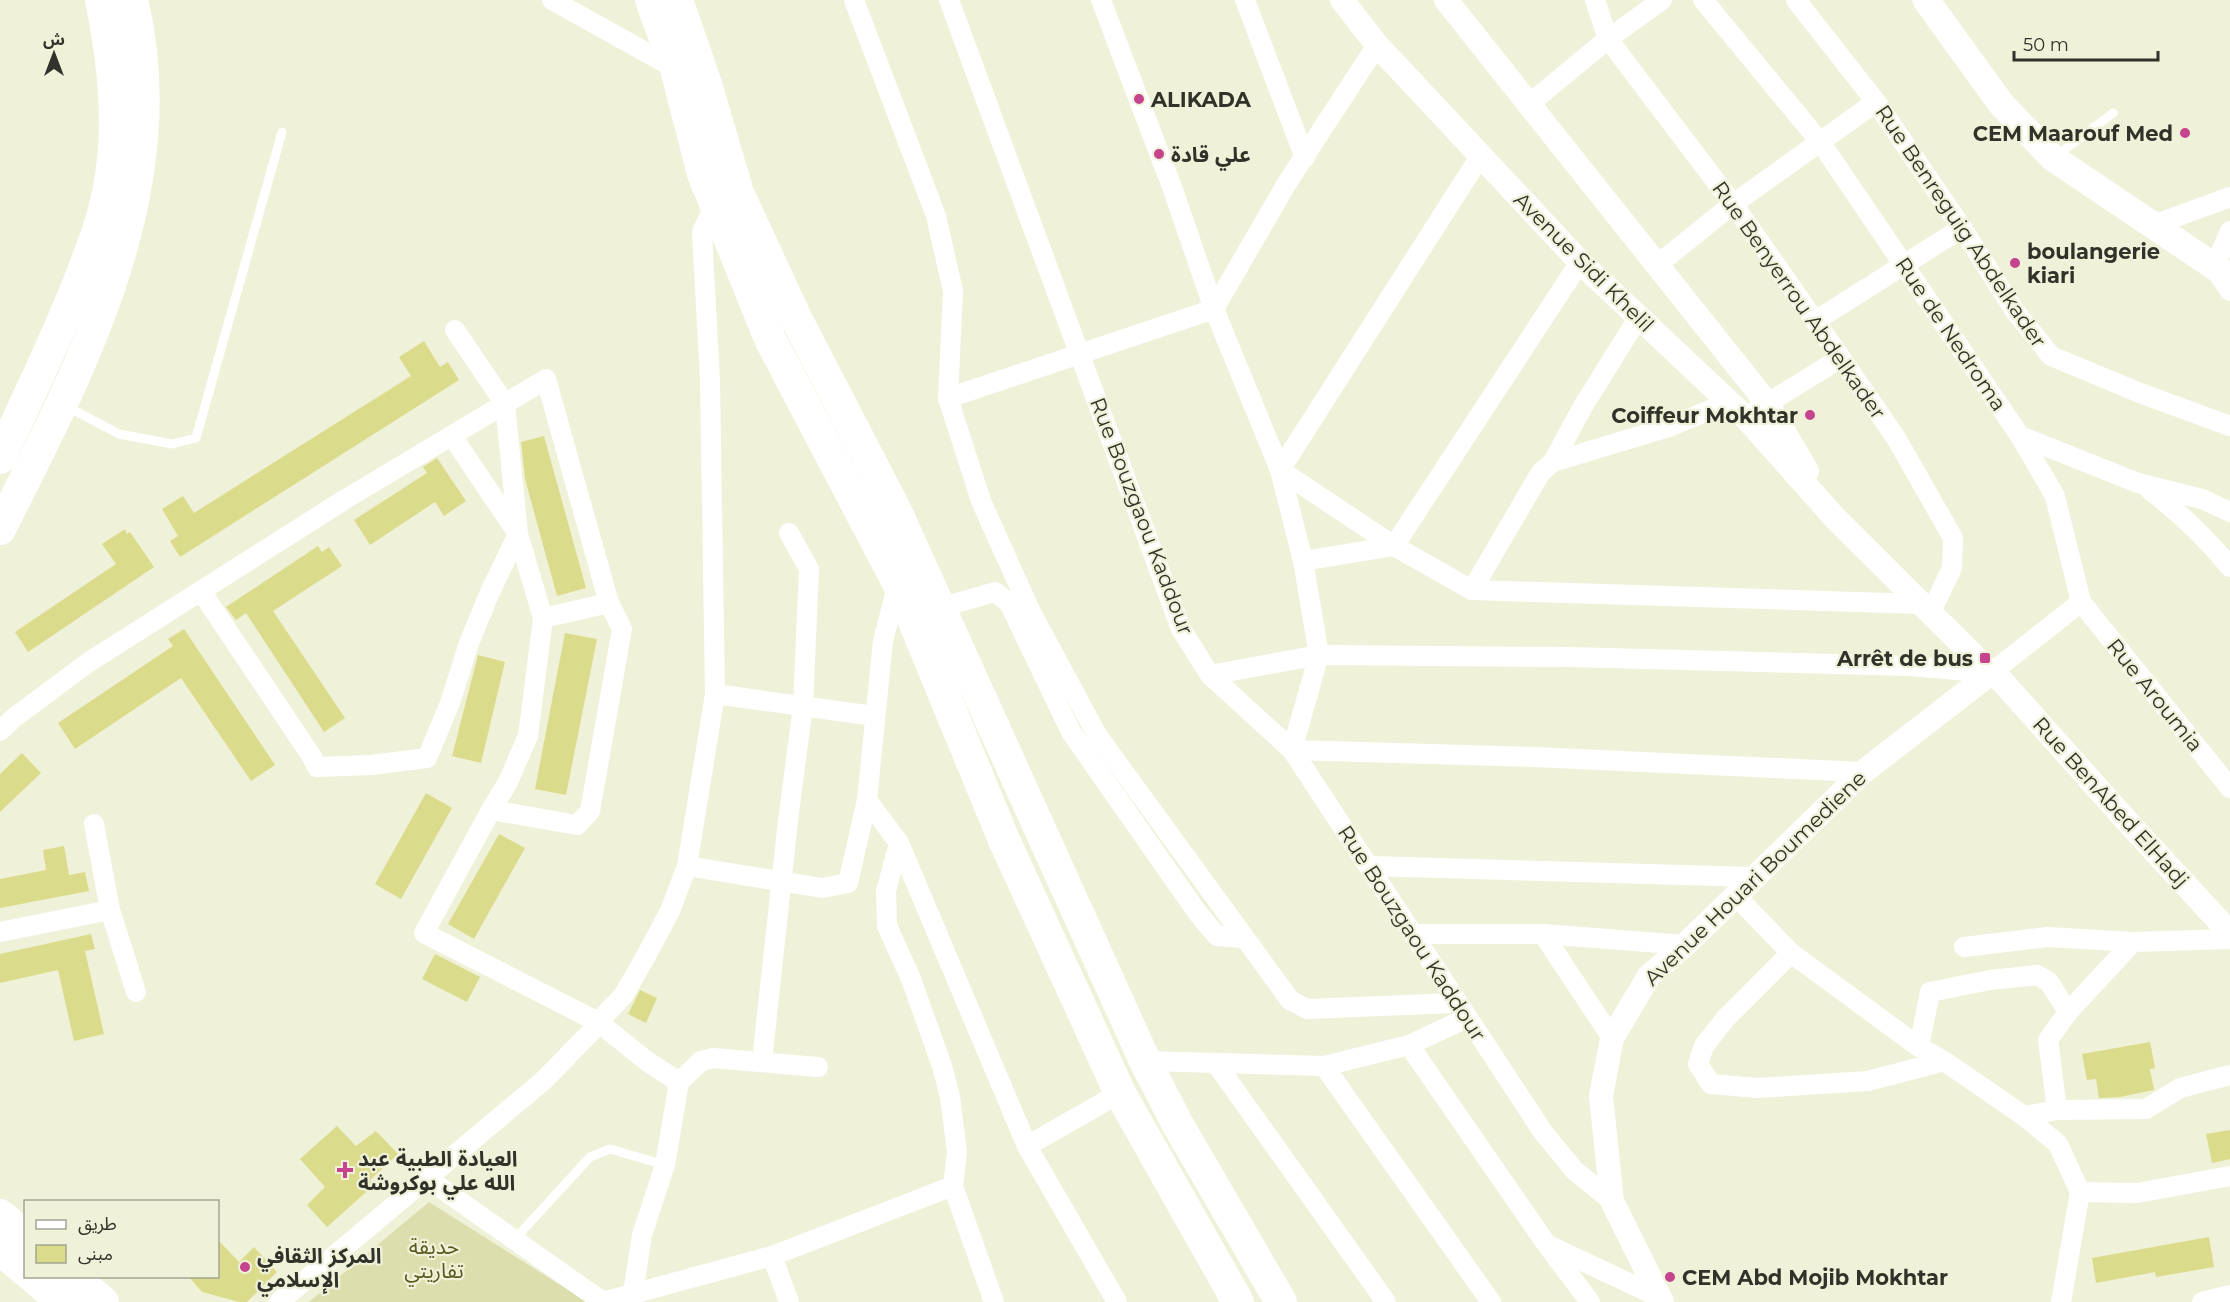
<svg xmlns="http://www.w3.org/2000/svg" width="2230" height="1302" font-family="Montserrat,'Noto Sans Arabic',sans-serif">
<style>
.garden{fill:#dcdead}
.building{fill:#dbdc8b}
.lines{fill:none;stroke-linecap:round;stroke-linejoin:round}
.service{stroke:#fff;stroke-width:9}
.minor{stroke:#fff;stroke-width:20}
.tertiary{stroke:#fff;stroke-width:24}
.secondary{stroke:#fff;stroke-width:27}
.primary{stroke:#fff;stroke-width:32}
.poi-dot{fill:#c5448d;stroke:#f0f1d9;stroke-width:2}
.labels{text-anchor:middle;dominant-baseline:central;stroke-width:4.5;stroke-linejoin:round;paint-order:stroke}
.poi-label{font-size:21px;font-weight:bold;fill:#313229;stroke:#f0f1d9;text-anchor:start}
.street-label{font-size:21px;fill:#313229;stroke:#f0f1d9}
.park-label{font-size:21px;fill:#59591e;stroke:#f0f1d9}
</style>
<rect width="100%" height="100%" fill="#f0f1d9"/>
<path class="garden" d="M429,1202L587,1302H309Z"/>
<g class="building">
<path d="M424,341L440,367L448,362L459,380L180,557L170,541L178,536L162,509L183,496L194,513L411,376L399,357Z"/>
<path d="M544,436L586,588L557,596L525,479L521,442Z"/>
<path d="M437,458L466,501L444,516L435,502L370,545L354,520L427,473L423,467Z"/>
<path d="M125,529L127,534L130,532L154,567L28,652L15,632L116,564L102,544Z"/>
<path d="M318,546L322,552L329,547L342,566L273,611L345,718L324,732L246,613L236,620L226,607Z"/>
<path d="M184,629L275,765L251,781L181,678L75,749L58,723L173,646L168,639Z"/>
<path d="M565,633L597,639L566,795L535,789Z"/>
<path d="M478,655L505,662L481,763L452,756Z"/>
<path d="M22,753L41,773L0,812V774Z"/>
<path d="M426,793L452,808L401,899L375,884Z"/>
<path d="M499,834L525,848L474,939L448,924Z"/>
<path d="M64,846L69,875L85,872L89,891L0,908V879L46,870L43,850Z"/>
<path d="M91,934L95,949L85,951L104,1034L74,1041L58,970L0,983V954Z"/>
<path d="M435,954L480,977L467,1002L422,979Z"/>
<path d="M640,990L657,998L646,1023L628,1014Z"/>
<path d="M2150,1042L2155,1068L2150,1069L2154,1090L2120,1097L2099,1098L2096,1079L2087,1080L2082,1054Z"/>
<path d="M337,1126L356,1146L376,1131L398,1154L370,1180L374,1185L327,1227L307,1205L325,1187L300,1159Z"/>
<path d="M2230,1130V1159L2212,1163L2206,1134Z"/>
<path d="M2209,1237L2214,1267L2156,1277L2155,1272L2096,1283L2092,1258Z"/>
<path d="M218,1240L239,1262L254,1247L277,1272L247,1302H239L202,1292L188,1276H218Z"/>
</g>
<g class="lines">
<g class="service">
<path d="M2055,157L2113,113"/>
<path d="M66,406L119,434L172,444L196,438L282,132"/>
<path d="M514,1240L590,1157L610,1149L665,1165"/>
</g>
<g class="minor">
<path d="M552,0L676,69"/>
<path d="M854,0L936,216L953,291L948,398L981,501L1030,610L1097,735L1290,1000L1307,1009L1456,1003"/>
<path d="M949,0L1181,629L1210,675L1292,750L1543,1132L1575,1171L1612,1201"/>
<path d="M1101,0L1172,187L1214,309L1280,470L1303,561L1319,655L1292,750L1534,757L1863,772"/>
<path d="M1245,0L1305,158"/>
<path d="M1595,0L1608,39L1733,204L1841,358L1896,438L1953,538L1952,568L1931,612"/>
<path d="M1796,0L1876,102L1962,228L2015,311L2051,356L2140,393L2230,426"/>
<path d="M1529,104L1608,39L1662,0"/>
<path d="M1481,155L1280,470L1394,546L1472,590L1921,604"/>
<path d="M2154,225L2230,197"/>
<path d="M2230,231L2214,268L2230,291"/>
<path d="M1657,265L1733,204L1876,102"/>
<path d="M1815,321L1962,228"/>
<path d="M455,330L505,404L518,534L543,618L528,736L508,782L491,810L424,933L598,1022L648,1062L679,1082"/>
<path d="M948,398L1214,309L1287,183L1377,45"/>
<path d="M1755,411L1841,358"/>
<path d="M2020,436L2138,483L2202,499L2230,512"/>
<path d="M1553,462L1582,408L1638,318"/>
<path d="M2150,490C2180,513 2206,538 2230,567"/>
<path d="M1303,561L1394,546L1580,262"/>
<path d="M1472,590L1541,472L1553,462L1669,427L1729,402"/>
<path d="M201,591L312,757L317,767L371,765L427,758L450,703L469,643L490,592L518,534L452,436"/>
<path d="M2081,602L2230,788"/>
<path d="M939,608L995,592L1009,603L1071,732L1197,912L1217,936L1244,938"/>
<path d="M543,618L609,603"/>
<path d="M1210,675L1319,655L1569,657L1910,666L1991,673L2081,602L2055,496L2020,436L1821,143L1703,0"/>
<path d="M715,694L874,716"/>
<path d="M0,731L15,717L89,662L344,500L546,379L609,603L622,629L590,811L577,825L491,810"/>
<path d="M867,800L899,843L1027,1146L1117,1302"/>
<path d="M94,824L110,910L136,992"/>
<path d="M899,843L886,891L887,926L911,979L942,1066L950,1097L957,1152L953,1186L994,1302"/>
<path d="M687,866L822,888L848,883L867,800L883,641L898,583"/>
<path d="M1370,866L1753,877"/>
<path d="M1735,895L1791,953L1919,1047L1944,1061L2024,1116L2058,1144L2080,1192L2061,1302"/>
<path d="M0,932L110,910"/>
<path d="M1413,934H1543L1685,945"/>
<path d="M1543,934L1612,1038"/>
<path d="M1964,947L2048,937L2133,942"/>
<path d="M1791,953L1725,1019L1704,1046L1698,1064L1711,1084L1758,1088L1868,1081L1944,1061"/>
<path d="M1409,1045L1547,1245L1590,1302"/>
<path d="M1919,1047L1930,992L1990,980L2037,975L2049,982L2068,1012"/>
<path d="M762,1061L788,821L803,706L809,569L789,533"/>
<path d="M1145,1061L1324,1066L1409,1045L1467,1018"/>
<path d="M1217,1065L1386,1302"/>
<path d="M1324,1066L1491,1302"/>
<path d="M2057,1110L2048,1040L2068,1012L2133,942L2230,939"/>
<path d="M2024,1116L2057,1110L2146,1109L2180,1088L2230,1075"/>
<path d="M1027,1146L1120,1093"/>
<path d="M428,1179L603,1302"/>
<path d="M2080,1192L2137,1193L2230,1176"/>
<path d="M1550,1246L1659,1297"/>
<path d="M772,1256L789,1302"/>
<path d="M633,1293L642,1235L665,1165L679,1082L701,1061L713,1058L818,1067"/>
<path d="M279,1302L543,1081L592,1031L598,1022L623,996L646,956L670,911L687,866L715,694L710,380L702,232L715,204L719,202"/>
<path d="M603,1302L772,1256L953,1186"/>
<path d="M2202,1302L2230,1295"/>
</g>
<g class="tertiary">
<path d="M1342,0L1377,45L1580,262L1746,418L1834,517L1991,673L2001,680L2125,819L2230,933"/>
<path d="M1446,0L1767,403L1807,471"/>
<path d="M1662,1302L1612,1201L1601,1096L1612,1038L1649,976L1685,945L1863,772L1991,673"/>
</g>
<path class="secondary" d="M1926,0L2002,105L2053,158L2230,277"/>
<g class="primary">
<path d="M651,0L676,69L703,174L771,341L898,583L1004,840L1120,1093L1238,1302"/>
<path d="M677,0L706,84L738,193L796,318L895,509L1145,1061L1178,1125L1281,1302"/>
<path d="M0,458C28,397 58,337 82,274C93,245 104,217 109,187C121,126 113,60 101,0"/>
<path d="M0,529C81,368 178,187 132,0"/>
<path d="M0,1215L26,1237"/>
<path d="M0,1249L26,1271"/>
<path d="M32,1276L62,1302"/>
<path d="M72,1276L103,1302"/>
</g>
</g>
<g class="poi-dot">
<circle cx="1139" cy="99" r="6"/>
<circle cx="2185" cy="133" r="6"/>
<circle cx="1159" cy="154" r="6"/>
<circle cx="2015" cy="263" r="6"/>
<circle cx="1810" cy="415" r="6"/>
<rect x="1979" y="652" width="12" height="12" rx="3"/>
<path d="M342 1161h6v6h6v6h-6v6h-6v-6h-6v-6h6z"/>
<circle cx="245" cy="1267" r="6"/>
<circle cx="1670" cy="1277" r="6"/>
</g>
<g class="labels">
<g class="poi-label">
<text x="1151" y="99">ALIKADA</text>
<text x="2173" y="133" text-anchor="end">CEM Maarouf Med</text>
<text x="1171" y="154">علي قادة</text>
<text x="2027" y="251">boulangerie<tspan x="2027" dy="24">kiari</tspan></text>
<text x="1798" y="415" text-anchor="end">Coiffeur Mokhtar</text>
<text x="1973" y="658" text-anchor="end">Arrêt de bus</text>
<text x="358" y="1158">العيادة الطبية عبد<tspan x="358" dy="24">الله علي بوكروشة</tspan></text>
<text x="257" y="1255">المركز الثقافي<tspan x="257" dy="24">الإسلامي</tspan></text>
<text x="1682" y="1277">CEM Abd Mojib Mokhtar</text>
</g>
<g class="street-label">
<text transform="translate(1961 226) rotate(56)">Rue Benreguig Abdelkader</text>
<text transform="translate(1584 262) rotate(45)">Avenue Sidi Khelil</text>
<text transform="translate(1799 300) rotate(55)">Rue Benyerrou Abdelkader</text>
<text transform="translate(1951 334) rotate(56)">Rue de Nedroma</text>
<text transform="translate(1142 516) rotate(69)">Rue Bouzgaou Kaddour</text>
<text transform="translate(2155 695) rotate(51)">Rue Aroumia</text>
<text transform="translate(2111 802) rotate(48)">Rue BenAbed ElHadj</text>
<text transform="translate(1755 878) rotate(-44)">Avenue Houari Boumediene</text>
<text transform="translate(1412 933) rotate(57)">Rue Bouzgaou Kaddour</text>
</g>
<g class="park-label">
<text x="434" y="1246">حديقة<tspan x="434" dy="24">تفاريتي</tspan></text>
</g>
</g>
<rect x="24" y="1200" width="195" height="78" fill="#f0f1d9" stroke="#a4a593" stroke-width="1.5"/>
<rect x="36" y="1220" width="30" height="9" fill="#ffffff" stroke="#a4a593" stroke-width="1.5"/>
<text x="78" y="1230" font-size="18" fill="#313229">طريق</text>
<rect x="36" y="1245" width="30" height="18" fill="#dbdc8b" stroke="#a4a593" stroke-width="1.5"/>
<text x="78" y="1260" font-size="18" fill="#313229">مبنى</text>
<g transform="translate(54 54)" stroke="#f0f1d9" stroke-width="4.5" paint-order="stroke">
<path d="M0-4.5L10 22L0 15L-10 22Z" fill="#313229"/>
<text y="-9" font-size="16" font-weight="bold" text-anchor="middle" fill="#313229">ش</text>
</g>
<path d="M2014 51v9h144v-9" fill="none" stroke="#313229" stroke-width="3"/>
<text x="2023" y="51" font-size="18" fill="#313229" stroke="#f0f1d9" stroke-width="4.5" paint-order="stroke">50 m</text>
</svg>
